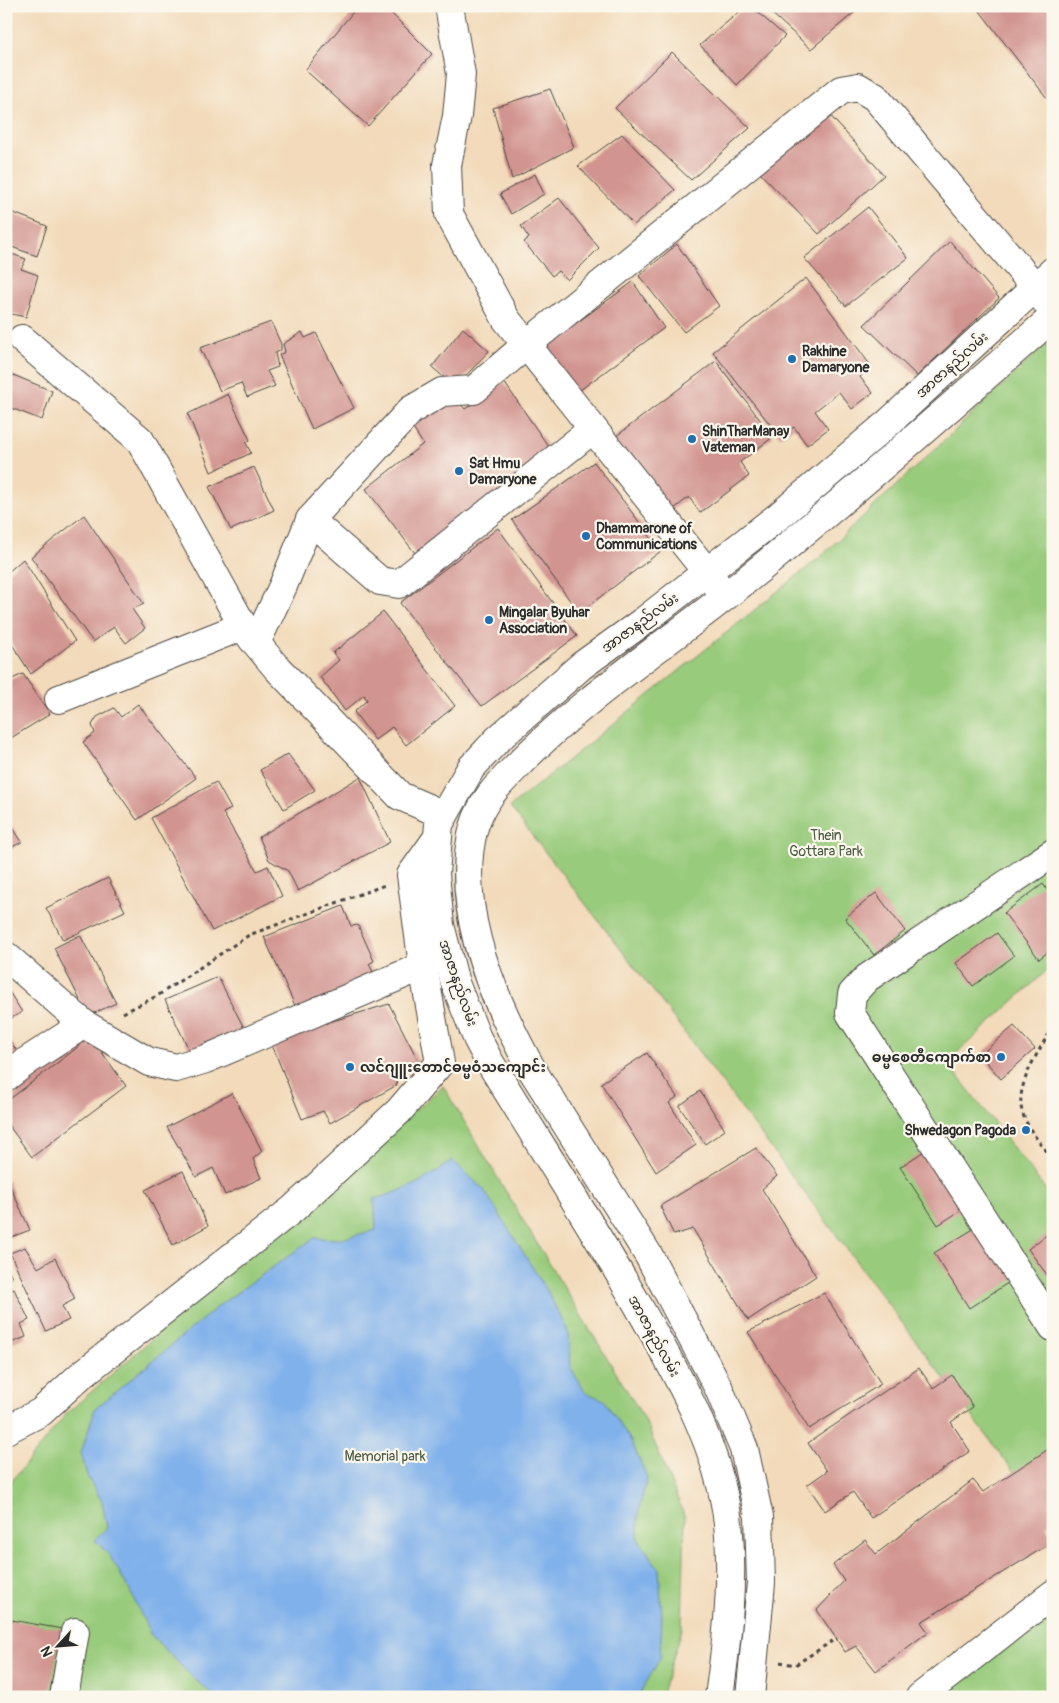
<svg xmlns="http://www.w3.org/2000/svg" width="1059" height="1703" font-family="Pangolin,'Noto Sans Myanmar',sans-serif">
<style>
.green{fill:#98cb7b;stroke:#627b53}
.water{fill:#80b1eb;stroke:#566e8b}
.building{fill:#d29490}
.lines{fill:none;stroke-linecap:round;stroke-linejoin:round}
.minor-casing{stroke:#494540;stroke-width:30}
.major-casing{stroke:#494540;stroke-width:30}
.path{stroke:#494540;stroke-width:3;stroke-dasharray:4 4;stroke-linecap:butt}
.minor{stroke:#fff;stroke-width:28}
.major{stroke:#fff;stroke-width:28}
.poi-dot{fill:#1f6fb2;stroke:#fbf7ec;stroke-width:2}
.labels{text-anchor:middle;dominant-baseline:central;stroke-width:4.5;stroke-linejoin:round;paint-order:stroke}
.poi-label{font-size:14px;font-weight:bold;fill:#2b2b2b;stroke:#fbf7ec;text-anchor:start}
.street-label{font-size:14px;fill:#2b2b2b;stroke:#fbf7ec}
.park-label{font-size:14px;fill:#4c5b43;stroke:#fbf7ec}
</style>
<rect width="100%" height="100%" fill="#fbf7ec"/>
<filter id="ink" filterUnits="userSpaceOnUse"><feTurbulence type="fractalNoise" baseFrequency=".02" numOctaves="2"/><feDisplacementMap in="SourceGraphic" scale="10" xChannelSelector="R" yChannelSelector="G"/><feConvolveMatrix kernelMatrix="1 2 1 2 8 2 1 2 1" color-interpolation-filters="sRGB"/></filter>
<filter id="wash" filterUnits="userSpaceOnUse"><feTurbulence type="fractalNoise" baseFrequency=".0096" numOctaves="4" result="noise"/><feDisplacementMap in="SourceGraphic" scale="20" xChannelSelector="R" yChannelSelector="G"/><feGaussianBlur stdDeviation="1.12" result="paint"/><feColorMatrix in="noise" values="0 0 0 0 0 0 0 0 0 0 0 0 0 0 0 0 0 1.4 0 .05"/><feComposite in="paint" operator="in"/></filter>
<g filter="url(#wash)">
<rect width="100%" height="100%" fill="#f2daba"/>
<g class="green">
<path d="M1053,338V965L947,1062L1053,1199V1524L654,992L510,807L819,558Z"/>
<path d="M443,1086L527,1227L645,1420L685,1517L682,1629L661,1697H6V1488L67,1413Z"/>
<path d="M1053,1587V1697H909Z"/>
</g>
<path class="water" d="M452,1160L484,1190L548,1292L568,1332L570,1367L585,1392L604,1400L631,1441L647,1477L638,1515V1539L659,1569L662,1618L660,1658L638,1697H215L190,1675L151,1635L130,1591L110,1556L95,1540L107,1528L102,1501L87,1476L81,1453L95,1409L221,1304L314,1238L341,1239L376,1230L374,1199C406,1190 426,1181 452,1160Z"/>
<g id="blocks">
<g class="building">
<path d="M358,6H384L432,54L368,126L305,70Z"/>
<path d="M746,6H750L785,36L737,85L700,45Z"/>
<path d="M772,6H862L811,49L768,10Z"/>
<path d="M976,6H1053V106Z"/>
<path d="M672,52L750,128L691,180L615,108Z"/>
<path d="M550,89L574,147L512,179L493,108Z"/>
<path d="M826,111L884,175L819,234L758,171Z"/>
<path d="M622,134L675,190L634,225L578,166Z"/>
<path d="M535,174L544,194L511,214L500,194Z"/>
<path d="M559,198L599,248L567,280L558,271L552,276L524,242L529,238L521,226Z"/>
<path d="M868,207L908,258L846,306L804,258Z"/>
<path d="M6,210L47,226L37,256L6,245Z"/>
<path d="M950,241L999,298L917,376L864,325Z"/>
<path d="M677,244L719,306L684,332L639,276Z"/>
<path d="M6,252L26,259L21,269L38,275L26,317L6,313Z"/>
<path d="M806,278L871,366L860,377L873,393L852,409L839,392L815,411L828,429L807,445L794,427L780,437L713,352Z"/>
<path d="M633,282L664,328L572,396L539,350Z"/>
<path d="M271,322L281,344V350L275,353L278,367L267,371L275,386L247,397L241,383L220,391L200,348Z"/>
<path d="M463,328L489,351L455,387L432,367Z"/>
<path d="M302,332L305,338L316,333L354,408L312,429L279,355L285,352L283,344Z"/>
<path d="M716,361L773,437L740,462L749,476L700,513L689,497L669,513L611,440Z"/>
<path d="M6,372L52,391L42,420L6,406Z"/>
<path d="M504,382L553,453L418,557L366,489L423,444L412,427L451,395L465,409Z"/>
<path d="M228,394L250,440L246,443L251,453L211,472L188,414Z"/>
<path d="M594,462L661,551L579,613L512,520Z"/>
<path d="M254,467L274,510L231,530L209,487Z"/>
<path d="M84,515L144,604L132,609L145,628L126,643L114,627L93,642L31,557Z"/>
<path d="M498,528L577,636L482,706L400,603Z"/>
<path d="M23,559L75,641L31,674L6,635V574Z"/>
<path d="M383,612L455,706L406,745L392,727L375,740L354,712L367,700L364,695L345,711L320,677L339,660L333,653Z"/>
<path d="M23,674L50,714L6,741V675L10,680Z"/>
<path d="M138,704L196,778L137,820L83,742L95,733L92,725L97,717L114,708L121,717Z"/>
<path d="M288,754L315,790L284,809L260,770Z"/>
<path d="M360,777L390,842L298,891L288,871L269,860L259,837Z"/>
<path d="M216,782L231,809L223,813L257,871L268,866L282,896L212,931L151,818Z"/>
<path d="M6,817L22,842L6,850Z"/>
<path d="M108,878L125,911L63,940L46,908Z"/>
<path d="M1043,884L1053,898V948L1039,959L1004,913Z"/>
<path d="M876,893L905,931L874,955L845,918Z"/>
<path d="M343,906L351,926L358,925L374,961L369,964L377,980L297,1010L264,937Z"/>
<path d="M997,933L1014,956L973,986L956,963Z"/>
<path d="M80,935L116,1003L88,1016L54,948Z"/>
<path d="M218,977L246,1032L191,1054L165,1000Z"/>
<path d="M6,987L22,1012L6,1021Z"/>
<path d="M389,1004L420,1064L395,1077L397,1085L330,1123L323,1111L302,1119L270,1040Z"/>
<path d="M1014,1026L1035,1049L1001,1079L980,1055Z"/>
<path d="M6,1035L21,1057L6,1067Z"/>
<path d="M91,1037L126,1086L32,1157L6,1122V1102Z"/>
<path d="M647,1053L677,1097L669,1103L696,1145L656,1172L601,1083Z"/>
<path d="M700,1091L725,1130L705,1144L679,1106Z"/>
<path d="M232,1093L262,1151L253,1159L261,1178L225,1195L213,1168L196,1177L167,1127Z"/>
<path d="M756,1148L777,1176L762,1189L816,1276L748,1320L693,1229L674,1235L660,1206Z"/>
<path d="M929,1148L968,1206L938,1225L900,1167Z"/>
<path d="M183,1171L208,1226L173,1245L145,1190Z"/>
<path d="M6,1177L30,1230L6,1239Z"/>
<path d="M980,1225L1014,1279L969,1308L934,1253Z"/>
<path d="M1053,1230V1283L1028,1249Z"/>
<path d="M25,1247L38,1268L55,1258L75,1299L62,1306L69,1320L46,1331L10,1253Z"/>
<path d="M6,1262L12,1278L6,1281Z"/>
<path d="M14,1289L29,1320L21,1324L26,1337L6,1345V1291Z"/>
<path d="M824,1293L881,1384L809,1429L748,1332Z"/>
<path d="M919,1368L933,1388L952,1375L973,1407L951,1422L970,1451L871,1518L853,1492L825,1511L807,1485L827,1471L808,1443Z"/>
<path d="M1053,1446V1521L1046,1526L1053,1538V1542L921,1622L928,1632L876,1671L856,1646L845,1652L817,1610L844,1581L833,1565L865,1540L876,1554L973,1480L983,1492Z"/>
<path d="M6,1619L62,1629L49,1697H6Z"/>
</g>
</g>
</g>
<g filter="url(#ink)">
<use href="#blocks" fill-opacity="0" stroke="#494540" stroke-width="1"/>
<g class="lines">
<defs>
<g id="minor">
<path d="M449,6L461,74L457,116L447,165L449,214L506,319L725,595"/>
<path d="M22,339L140,440L243,626"/>
<path d="M310,520L380,581L399,584L593,429"/>
<path d="M59,699L243,626L253,640"/>
<path d="M444,815L400,796L276,667L256,643L283,586L310,520L411,410L442,392L474,390L526,345L841,90L858,87L875,97L1035,287L1053,311"/>
<path d="M1053,853L867,978L852,994L850,1013L1053,1327"/>
<path d="M6,956L84,1024L149,1062L176,1068L206,1059L423,966"/>
<path d="M6,1077L27,1061L84,1024"/>
<path d="M6,1430L41,1412L80,1376L293,1209L399,1111L440,1063L423,966L411,875L438,837"/>
<path d="M64,1697L75,1632"/>
<path d="M920,1697L1053,1594"/>
</g>
<g id="major">
<path d="M719,1697C727,1639 734,1581 728,1523C719,1445 677,1374 639,1307C591,1224 539,1143 489,1061L477,1038L455,983L440,925L435,874L439,824L471,768L498,739L581,666L645,620L780,515L887,424L1053,271"/>
<path d="M750,1697L761,1583L759,1517L744,1449L719,1389L649,1256L534,1073C495,1004 452,908 474,827C482,801 497,786 515,768C561,720 614,681 667,641C711,608 755,574 797,538C884,467 968,391 1053,317"/>
</g>
</defs>
<use href="#minor" class="minor-casing"/>
<use href="#major" class="major-casing"/>
<g class="path">
<path d="M123,1013L157,996L249,935L385,885"/>
<path d="M1053,1026C1040,1050 1015,1084 1022,1111C1027,1129 1042,1145 1053,1160"/>
<path d="M780,1662L795,1665L837,1638"/>
</g>
<use href="#minor" class="minor"/>
<use href="#major" class="major"/>
</g>
</g>
<g class="poi-dot">
<circle cx="792" cy="359" r="5"/>
<circle cx="692" cy="439" r="5"/>
<circle cx="459" cy="471" r="5"/>
<circle cx="586" cy="536" r="5"/>
<circle cx="489" cy="620" r="5"/>
<circle cx="1001" cy="1057" r="5"/>
<circle cx="350" cy="1067" r="5"/>
<circle cx="1026" cy="1130" r="5"/>
</g>
<g class="labels">
<g class="poi-label">
<text x="802" y="351">Rakhine<tspan x="802" dy="16">Damaryone</tspan></text>
<text x="702" y="431">ShinTharManay<tspan x="702" dy="16">Vateman</tspan></text>
<text x="469" y="463">Sat Hmu<tspan x="469" dy="16">Damaryone</tspan></text>
<text x="596" y="528">Dhammarone of<tspan x="596" dy="16">Communications</tspan></text>
<text x="499" y="612">Mingalar Byuhar<tspan x="499" dy="16">Association</tspan></text>
<text x="991" y="1057" text-anchor="end">ဓမ္မစေတီကျောက်စာ</text>
<text x="360" y="1067">လင်ဂျူးတောင်ဓမ္မဝံသကျောင်း</text>
<text x="1016" y="1130" text-anchor="end">Shwedagon Pagoda</text>
</g>
<g class="street-label">
<text transform="translate(952 365) rotate(-42)">အာဇာနည်လမ်း</text>
<text transform="translate(640 623) rotate(-36)">အာဇာနည်လမ်း</text>
<text transform="translate(458 983) rotate(71)">အာဇာနည်လမ်း</text>
<text transform="translate(654 1336) rotate(61)">အာဇာနည်လမ်း</text>
</g>
<g class="park-label">
<text x="826" y="835">Thein<tspan x="826" dy="16">Gottara Park</tspan></text>
<text x="385" y="1456">Memorial park</text>
</g>
</g>
<rect width="1059" height="1703" fill="none" stroke="#fbf7ec" stroke-width="25"/>
<g transform="translate(58 1646) rotate(244)" stroke="#fbf7ec" stroke-width="4" paint-order="stroke">
<path d="M0-4L9 19L0 12L-9 19Z" fill="#2b2b2b"/>
<text y="-8" font-size="14" font-weight="bold" text-anchor="middle" fill="#2b2b2b">N</text>
</g>
</svg>
